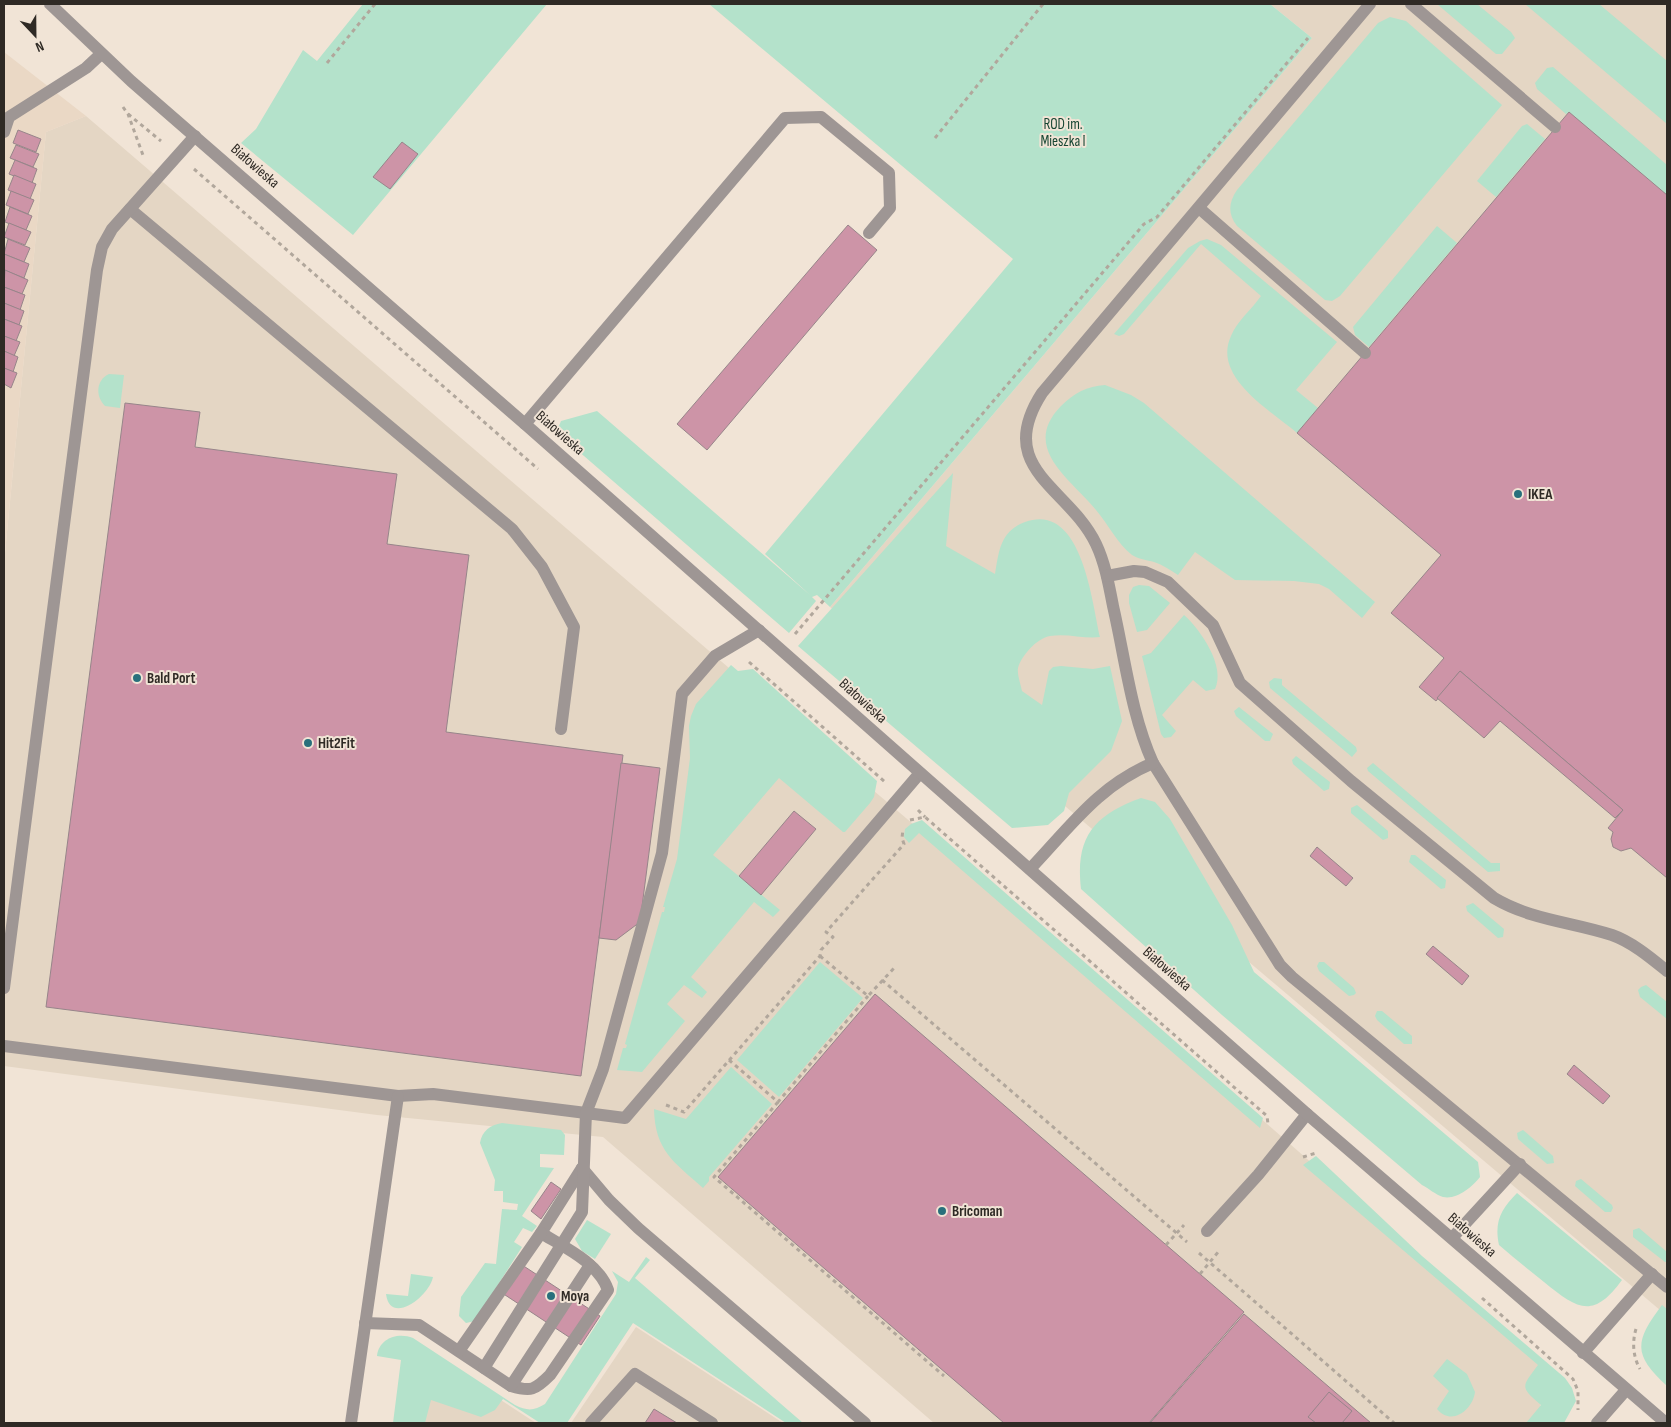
<svg xmlns="http://www.w3.org/2000/svg" width="1671" height="1427" font-family="'Sofia Sans Condensed',sans-serif">
<style>
.commercial{fill:#e4d6c4}
.built{fill:#ead8c5}
.green{fill:#b4e2cb}
.building{fill:#cd94a7;stroke:#97858a}
.lines{fill:none;stroke-linecap:round;stroke-linejoin:round}
.path{stroke:#b1a79c;stroke-width:3;stroke-dasharray:4 4;stroke-linecap:butt}
.service{stroke:#9e9694;stroke-width:12}
.minor{stroke:#9e9694;stroke-width:12}
.poi-dot{fill:#29707c;stroke:#f1e4d6;stroke-width:2}
.labels{text-anchor:middle;dominant-baseline:central;stroke-width:4;stroke-linejoin:round;paint-order:stroke}
.park-label{font-size:15px;fill:#174633;stroke:#f1e4d6}
.street-label{font-size:15px;fill:#2f2a25;stroke:#f1e4d6}
.poi-label{font-size:15px;font-weight:bold;fill:#2f2a25;stroke:#f1e4d6;text-anchor:start}
</style>
<rect width="100%" height="100%" fill="#f1e4d6"/>
<g class="commercial">
<path d="M1270,4H1667V1316L830,607L1312,38Z"/>
<path d="M86,116L736,674L1266,1123L1541,1364L1540,1423H934L603,1137L377,1115L4,1066V563L46,132Z"/>
<path d="M636,1327L783,1423H571Z"/>
<path d="M424,1350L536,1423H403Z"/>
</g>
<path class="built" d="M4,52L86,116L46,132L4,563Z"/>
<g class="green">
<path d="M363,4H547L353,235L241,143L256,129L303,50L317,61Z"/>
<path d="M709,4H1270L1312,38L830,607L817,595L812,597L816,601L789,633L562,437L559,426L561,421L597,411L810,595L765,554L1013,259Z"/>
<path d="M1437,4H1477L1511,32L1515,38L1502,54H1496Z"/>
<path d="M1525,4H1599L1667,61V124Z"/>
<path d="M1390,17L1406,21L1502,105L1340,296L1332,301L1325,300L1237,226C1228,214 1228,203 1237,190L1378,23Z"/>
<path d="M1553,67L1667,165V195L1569,112L1566,114L1537,89L1535,83L1547,68Z"/>
<path d="M1527,124L1545,139L1496,197L1477,181L1522,126Z"/>
<path d="M1437,226L1457,243L1369,347L1355,335L1353,327Z"/>
<path d="M1207,239L1221,245L1337,342L1296,390L1318,408L1297,433C1270,410 1212,377 1231,336C1237,321 1252,309 1261,296L1201,244L1124,334L1119,336L1114,334L1188,248L1200,241Z"/>
<path d="M109,374L124,375L120,408L105,406C95,396 96,380 109,374Z"/>
<path d="M1105,385L1131,395L1144,403L1375,602L1362,618L1329,589L1319,584L1294,581L1235,580L1195,552L1178,575C1170,570 1163,565 1154,562C1147,560 1138,559 1132,555C1117,543 1108,524 1096,510C1071,479 1020,448 1061,406C1074,393 1087,386 1105,385Z"/>
<path d="M953,473L946,546L995,574C999,551 1000,531 1025,522C1082,501 1092,602 1100,637C1084,639 1067,633 1050,636C1037,638 1021,656 1018,668C1017,675 1021,685 1022,691L1042,705L1049,671L1053,667L1061,666L1093,669L1110,666L1122,721L1111,751L1069,793L1064,811L1048,825L1012,828L798,646Z"/>
<path d="M1139,585L1149,586L1170,603L1147,630L1137,632L1129,603V595L1133,587Z"/>
<path d="M1184,615C1201,630 1226,667 1215,689L1206,691L1193,680L1162,715L1176,731L1171,737L1164,738L1161,734L1142,656L1151,653Z"/>
<path d="M731,665L738,671L753,669L877,781L874,797L870,803L845,832H843L779,778L713,855L780,910L773,917L754,902L691,977L707,992L702,998L684,985L667,1004L685,1021L642,1072L617,1070L623,1048H626L627,1045L625,1044L662,912H664L665,907H663L677,859L690,758L689,726L691,716L696,704Z"/>
<path d="M1274,678L1282,679V685L1356,747L1357,751L1352,757L1270,688L1269,682Z"/>
<path d="M1239,707L1273,734L1270,741H1265L1236,716L1234,711Z"/>
<path d="M1296,756L1330,782L1329,789L1324,791L1293,764L1292,760Z"/>
<path d="M1373,763L1491,863H1500V871L1488,872L1368,771L1367,768Z"/>
<path d="M1141,798L1155,802L1170,819L1232,925L1254,972L1478,1162L1480,1177C1472,1187 1457,1200 1443,1197C1436,1195 1428,1188 1422,1185L1222,1015L1081,889C1075,837 1094,815 1141,798Z"/>
<path d="M1357,805L1388,831V838L1383,840L1351,813V808Z"/>
<path d="M922,820L1263,1118L1260,1128L919,833L909,843L904,837L905,829L911,824Z"/>
<path d="M1411,855H1415L1446,880L1445,888L1441,889L1409,862Z"/>
<path d="M1473,903L1504,929L1503,937L1498,938L1467,911L1466,906Z"/>
<path d="M820,962L863,998L779,1097L737,1060Z"/>
<path d="M1319,962H1324L1354,988L1356,993L1354,995L1349,996L1319,971L1317,966Z"/>
<path d="M1646,985L1667,1002V1019L1640,997L1638,990L1641,987Z"/>
<path d="M1377,1011H1382L1412,1036V1044H1404L1377,1020L1375,1016Z"/>
<path d="M731,1067L772,1104L709,1177V1181L703,1188C674,1162 655,1151 654,1109L686,1119Z"/>
<path d="M502,1123L561,1130L565,1135L564,1155L540,1154V1167L554,1168L522,1216L537,1226L532,1232L523,1228L514,1242L522,1247L475,1321L466,1323L459,1316L461,1297L485,1263L496,1264L502,1209L517,1210L518,1204L503,1202V1191H494L495,1180L480,1143C482,1131 490,1125 502,1123Z"/>
<path d="M1523,1130L1553,1156L1554,1163L1547,1164L1518,1139L1517,1133Z"/>
<path d="M1316,1156L1422,1256L1565,1378L1572,1388L1576,1401L1564,1423H1526L1541,1405C1519,1386 1522,1387 1538,1365L1303,1165Z"/>
<path d="M1581,1179L1612,1205L1613,1208L1611,1212H1605L1575,1186L1576,1181Z"/>
<path d="M1517,1193L1622,1280C1593,1320 1577,1309 1544,1282C1529,1270 1514,1258 1499,1245C1494,1222 1501,1209 1517,1193Z"/>
<path d="M587,1220L611,1234L595,1259L582,1251L575,1239Z"/>
<path d="M1639,1228L1667,1252V1262H1665L1633,1237V1230Z"/>
<path d="M646,1257L650,1260L635,1278L803,1423H786L633,1323L567,1423H540L503,1399L495,1410L481,1417L431,1400L425,1423H393L401,1360L377,1356C379,1338 398,1332 413,1338L515,1405C527,1411 534,1411 545,1404L616,1294L618,1282L612,1271L629,1282Z"/>
<path d="M411,1274L433,1277C429,1297 390,1326 386,1294L408,1296Z"/>
<path d="M1662,1305L1667,1309V1386C1632,1354 1635,1341 1662,1305Z"/>
<path d="M1447,1359L1467,1374L1475,1392C1473,1409 1452,1427 1437,1409L1449,1391L1433,1376Z"/>
</g>
<g class="building">
<path d="M1569,112L1667,195V878L1631,848L1621,851L1613,847L1611,839L1613,832L1608,828L1623,810L1460,671L1436,701L1419,687L1444,658L1391,613L1441,555L1297,433Z"/>
<path d="M18,130L41,139L36,152L13,143Z"/>
<path d="M402,142L418,154L390,189L373,177Z"/>
<path d="M16,145L39,154L33,167L10,158Z"/>
<path d="M15,160L37,169L32,183L9,174Z"/>
<path d="M14,175L36,184L30,199L8,190Z"/>
<path d="M11,191L34,200L28,214L6,205Z"/>
<path d="M10,207L32,216L26,230L5,222Z"/>
<path d="M9,223L31,232L25,245L4,237Z"/>
<path d="M848,225L877,250L707,450L677,424Z"/>
<path d="M8,239L30,248L24,262L4,254Z"/>
<path d="M4,254L29,264L24,278L4,270Z"/>
<path d="M5,270L28,280L22,294L4,287Z"/>
<path d="M4,287L25,295L20,310L4,303Z"/>
<path d="M4,303L24,311L19,325L4,319Z"/>
<path d="M4,319L22,326L16,341L4,336Z"/>
<path d="M4,336L20,342L14,356L4,351Z"/>
<path d="M4,351L18,357L13,372L4,368Z"/>
<path d="M4,368L17,373L11,388L4,384Z"/>
<path d="M125,403L200,412L195,447L397,474L387,544L469,555L446,732L623,755L581,1076L46,1007Z"/>
<path d="M1460,671L1623,810L1615,818L1500,721L1484,738L1437,698Z"/>
<path d="M621,763L660,768L640,922L616,940L599,938Z"/>
<path d="M794,811L816,829L761,895L739,876Z"/>
<path d="M1317,847L1353,878L1346,886L1310,856Z"/>
<path d="M1433,946L1469,976L1462,985L1426,954Z"/>
<path d="M875,994L1244,1312L1149,1423H1004L718,1177Z"/>
<path d="M1574,1065L1610,1096L1603,1104L1567,1074Z"/>
<path d="M551,1182L561,1189L541,1219L531,1211Z"/>
<path d="M516,1261L600,1316L581,1345L496,1289Z"/>
<path d="M1244,1314L1371,1423H1150Z"/>
<path d="M1329,1392L1352,1411L1342,1423H1316L1308,1417Z"/>
<path d="M654,1409L677,1423H645Z"/>
</g>
<g class="lines">
<g class="path">
<path d="M327,63L375,4"/>
<path d="M123,107L128,114L144,158"/>
<path d="M128,114L161,141"/>
<path d="M935,138L1043,4"/>
<path d="M194,169L538,469"/>
<path d="M795,634L1144,224L1157,217L1308,38"/>
<path d="M749,662L885,782"/>
<path d="M918,810L925,817"/>
<path d="M910,820L925,817L1267,1116L1268,1124"/>
<path d="M820,956L868,996L896,966"/>
<path d="M882,980L1187,1242"/>
<path d="M729,1060L778,1102L868,996"/>
<path d="M778,1102L714,1177L944,1376"/>
<path d="M666,1105L684,1112L820,956L821,950L833,937L826,932L904,844L902,838L903,829"/>
<path d="M1303,1157L1316,1153"/>
<path d="M1166,1245L1184,1225"/>
<path d="M1199,1253L1394,1423"/>
<path d="M1200,1274L1219,1251"/>
<path d="M1482,1298L1573,1379L1578,1391V1410"/>
<path d="M1636,1329C1632,1342 1633,1357 1640,1369"/>
</g>
<g class="service">
<path d="M1370,4L1042,393C993,469 1069,487 1096,544C1105,563 1109,585 1113,606C1125,658 1131,714 1153,763L1280,965L1292,977L1667,1287"/>
<path d="M1411,4L1555,127"/>
<path d="M4,132L9,117L86,68L101,54"/>
<path d="M1199,208L1365,353"/>
<path d="M130,209L512,529L542,567L574,627L561,729"/>
<path d="M525,424L785,118L821,117L889,173L890,208L869,233"/>
<path d="M1107,576L1134,571L1145,572L1168,582L1213,625L1240,683L1351,781L1494,898C1531,920 1572,922 1612,935C1632,942 1651,958 1667,971"/>
<path d="M1030,869C1070,827 1098,786 1153,763"/>
<path d="M4,988L97,270L102,247L112,229L195,136"/>
<path d="M4,1046L398,1096L433,1094L586,1113L603,1069L662,853L682,694L715,656L759,630"/>
<path d="M582,1168L609,1200L638,1228L865,1423"/>
<path d="M1207,1231L1258,1175L1307,1114"/>
<path d="M1452,1238L1520,1164"/>
<path d="M365,1323L419,1325L511,1386C531,1392 535,1390 550,1375L608,1290C599,1263 564,1247 541,1233L582,1168"/>
<path d="M459,1351L541,1233"/>
<path d="M1583,1353L1652,1274"/>
<path d="M484,1368L582,1212L586,1113L625,1118L920,773"/>
<path d="M511,1386L590,1265"/>
<path d="M351,1423L398,1096"/>
<path d="M591,1423L635,1374L712,1423"/>
<path d="M1597,1423L1626,1390"/>
</g>
<path class="minor" d="M50,4L131,81L525,424L1307,1114L1666,1423"/>
</g>
<g class="poi-dot">
<circle cx="1518" cy="494" r="5"/>
<circle cx="137" cy="678" r="5"/>
<circle cx="308" cy="743" r="5"/>
<circle cx="942" cy="1211" r="5"/>
<circle cx="551" cy="1296" r="5"/>
</g>
<g class="labels">
<g class="park-label">
<text x="1063" y="124">ROD im.<tspan x="1063" dy="17">Mieszka I</tspan></text>
</g>
<g class="street-label">
<text transform="translate(255 166) rotate(41)">Białowieska</text>
<text transform="translate(560 433) rotate(41)">Białowieska</text>
<text transform="translate(863 701) rotate(42)">Białowieska</text>
<text transform="translate(1167 969) rotate(41)">Białowieska</text>
<text transform="translate(1472 1235) rotate(41)">Białowieska</text>
</g>
<g class="poi-label">
<text x="1528" y="494">IKEA</text>
<text x="147" y="678">Bald Port</text>
<text x="318" y="743">Hit2Fit</text>
<text x="952" y="1211">Bricoman</text>
<text x="561" y="1296">Moya</text>
</g>
</g>
<rect width="1671" height="1427" fill="none" stroke="#2f2a25" stroke-width="10"/>
<g transform="translate(35 35) rotate(158)" stroke="#f1e4d6" stroke-width="4" paint-order="stroke">
<path d="M0-4L9 19L0 12L-9 19Z" fill="#2f2a25"/>
<text y="-8" font-size="14" font-weight="bold" text-anchor="middle" fill="#2f2a25">N</text>
</g>
</svg>
